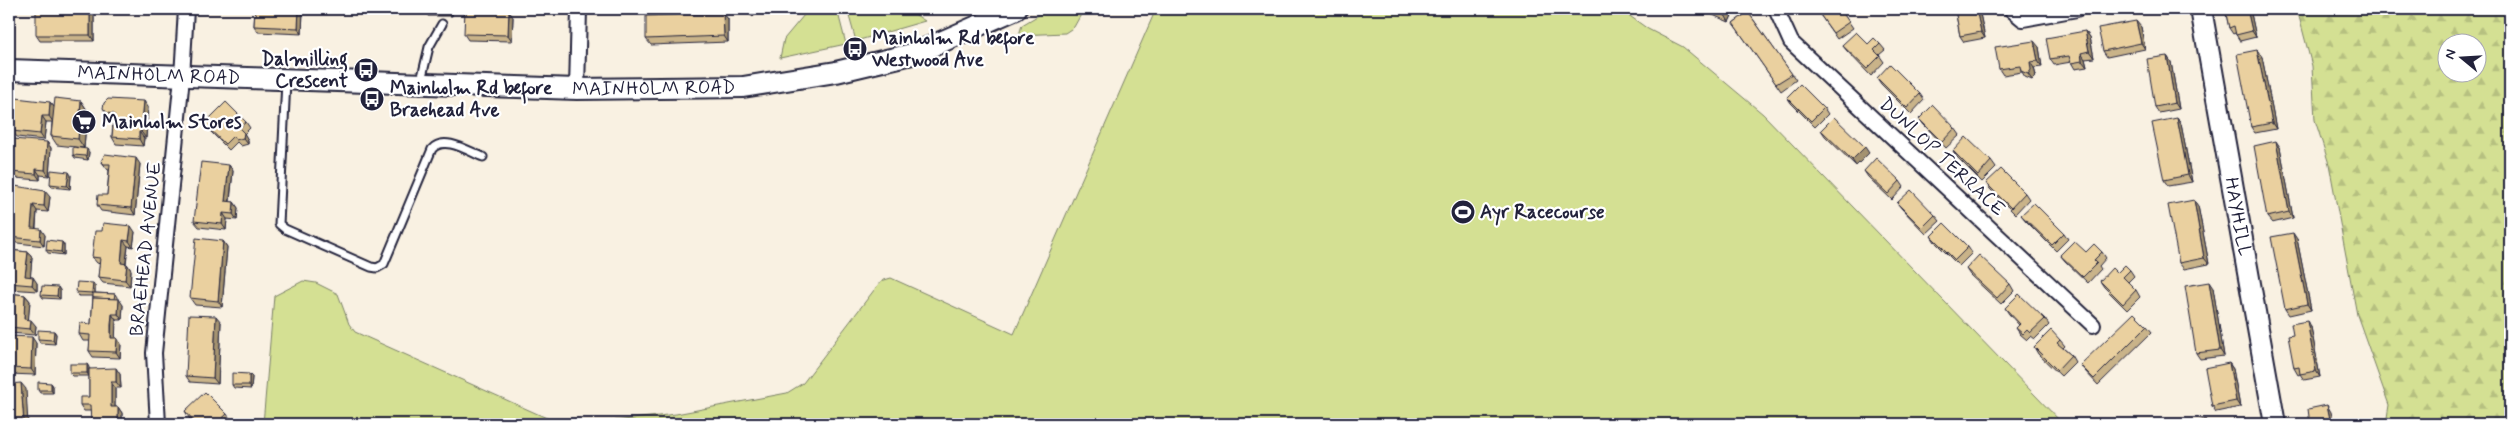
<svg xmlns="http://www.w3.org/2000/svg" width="2519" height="433" font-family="Mynerve,sans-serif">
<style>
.grass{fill:#d4e093;stroke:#7b8167}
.forest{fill:url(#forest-firs);stroke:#7b8167;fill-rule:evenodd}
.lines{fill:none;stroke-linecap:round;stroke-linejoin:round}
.lane-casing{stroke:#22223b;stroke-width:11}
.street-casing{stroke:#22223b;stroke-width:18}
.secondary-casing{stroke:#22223b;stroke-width:24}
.lane{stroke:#fff;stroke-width:7}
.street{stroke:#fff;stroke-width:14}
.secondary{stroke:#fff;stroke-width:20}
.wall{fill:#c9b389;stroke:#22223b}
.shaded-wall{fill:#a4926f;stroke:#22223b}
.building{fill:#ead09f;stroke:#22223b}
.labels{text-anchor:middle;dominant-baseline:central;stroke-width:4.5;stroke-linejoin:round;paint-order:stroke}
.poi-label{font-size:19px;font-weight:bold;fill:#22223b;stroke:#fff;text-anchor:start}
.street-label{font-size:19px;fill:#22223b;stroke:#fff}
</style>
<defs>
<pattern id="forest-firs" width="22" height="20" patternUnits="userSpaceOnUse" patternTransform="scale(1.25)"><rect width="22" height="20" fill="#d4e093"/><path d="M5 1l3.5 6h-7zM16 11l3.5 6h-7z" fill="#b6c080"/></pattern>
</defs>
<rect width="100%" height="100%" fill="#f9f1e2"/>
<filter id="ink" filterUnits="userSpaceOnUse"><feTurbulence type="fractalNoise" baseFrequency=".02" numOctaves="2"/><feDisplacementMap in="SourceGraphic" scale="10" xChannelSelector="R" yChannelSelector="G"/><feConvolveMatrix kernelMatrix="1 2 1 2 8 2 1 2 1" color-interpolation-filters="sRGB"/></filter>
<g filter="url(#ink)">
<g class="grass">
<path d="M809,9H837L846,44L780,58L784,39Z"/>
<path d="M847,9H907L925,21L856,41Z"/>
<path d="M1049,9H1084L1074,27L1065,33L1019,35L1022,25Z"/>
<path d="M1156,9H1620L1648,29L1683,47L1763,114L2063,424H588L676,414L787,393L803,383L881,281L891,278L1014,334Z"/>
<path d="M303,281L316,283L338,294L349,324L355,332L560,424H263L274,296Z"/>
</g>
<path class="forest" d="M2297,9H2510V424H2386L2389,405L2357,315L2329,164L2315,120L2312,66ZM2446,42H2476V72H2446Z"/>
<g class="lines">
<defs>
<g id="lane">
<path d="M286,81L279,224L285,229L371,267L377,268L384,264L432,149C444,135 468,151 483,157"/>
<path d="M421,81L429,47L442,24"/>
</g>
<g id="street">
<path d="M1776,9L1791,42L2093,325"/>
<path d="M2011,9L2023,19L2077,9"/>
<path d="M577,89L579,9"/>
<path d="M158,424L154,353L182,77L186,9"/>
</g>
<g id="secondary">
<path id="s1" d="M2201,9L2275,424"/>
<path id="s2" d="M9,70L577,89L743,87L836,72L916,53L1016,9"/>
</g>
</defs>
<use href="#lane" class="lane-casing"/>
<use href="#street" class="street-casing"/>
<use href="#secondary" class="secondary-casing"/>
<use href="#lane" class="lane"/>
<use href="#street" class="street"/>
<use href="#secondary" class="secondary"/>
</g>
<g class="wall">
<path d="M255,9H302L303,10L302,34L258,32L254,26Z"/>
<path d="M424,9H452V16H428Z"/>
<path d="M743,9H761L753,17Z"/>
<path d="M1699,9H1735L1729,22Z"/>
<path d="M1816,9H1840L1853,28L1837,39Z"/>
<path d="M1955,9H1979L1985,38L1964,42L1960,36Z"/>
<path d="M2225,9H2250L2256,37L2240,41L2235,33L2233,34L2229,28Z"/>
<path d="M1748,12L1796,80L1781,91L1733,23Z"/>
<path d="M723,13L728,19V42L651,45L646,39Z"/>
<path d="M94,16V41H40L36,35Z"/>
<path d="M513,17L512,41L468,40L464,34Z"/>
<path d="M2141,27L2145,49L2107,57L2103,51Z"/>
<path d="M2085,31L2090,37L2094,58L2085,59L2087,67L2075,69L2071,62L2054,65L2050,59Z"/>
<path d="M1880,44L1885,50L1879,55L1884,62L1871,76L1847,51L1842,45Z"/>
<path d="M2039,47L2042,67L2034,68L2036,76L2032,80L2025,77L2022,72L2003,75L1999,69Z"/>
<path d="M2257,50L2262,57L2276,129L2255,133L2251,127Z"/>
<path d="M2167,56L2171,62L2179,109L2159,113L2155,107Z"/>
<path d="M1877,78L1920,94L1924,100L1911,114L1881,84Z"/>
<path d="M1787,97L1824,108L1828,114L1815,127L1791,103Z"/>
<path d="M81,101L87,110L84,148L57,145L51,136L52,122H46L44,140L17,137L12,131L50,102L54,107Z"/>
<path d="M148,107L146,138H144L143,146L116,144L112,137L113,120L111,119L103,108Z"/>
<path d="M2177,118L2181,124L2192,182L2168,186L2164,180Z"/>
<path d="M1919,119L1955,128L1960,135L1946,148L1924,125Z"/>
<path d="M246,122L250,128L244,134L248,140V144L241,146L237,142L229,150L209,130L204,124Z"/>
<path d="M1821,130L1869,153L1856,166L1825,136Z"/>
<path d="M47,142L51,148L49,176L40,175V180L15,178L10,172Z"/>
<path d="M2280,147L2293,218L2272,223L2267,217Z"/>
<path d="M1953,151L1991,161L1996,168L1982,182L1957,157Z"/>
<path d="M89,152L88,160L75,158L73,155Z"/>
<path d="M101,161L140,164L135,215L101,211L97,205L107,195L109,170H108Z"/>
<path d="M229,165L233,171L230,202H234L238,208L237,220L227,219L226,230L199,227L194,221Z"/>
<path d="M1864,171L1900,181L1904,187L1892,200L1868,177Z"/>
<path d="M71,175L70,189L52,187L50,184Z"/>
<path d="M1986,183L2025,193L2029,199L2015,214L1990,189Z"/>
<path d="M9,185L50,197L48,212L37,211L36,228L45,235L44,246L9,242Z"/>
<path d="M1897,203L1935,215L1940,221L1926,234L1902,209Z"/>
<path d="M2198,206L2209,264L2184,269L2179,263Z"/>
<path d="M2021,215L2064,233L2068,239L2056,251L2026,221Z"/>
<path d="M102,231L135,232L133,247L128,246L126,264H127L131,270L130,286L103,283L98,277L100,264L97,263L92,257Z"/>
<path d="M1931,236L1968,247L1972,253L1959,266L1935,242Z"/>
<path d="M2297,239L2311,310L2289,315L2285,309Z"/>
<path d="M223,241L227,247L222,307L195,305L190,298Z"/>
<path d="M62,242L64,245V255L48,253L46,250Z"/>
<path d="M9,250L28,252L32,258L30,276L37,283V291L9,289Z"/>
<path d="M2086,252H2102L2106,258L2099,266L2101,269L2088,283L2065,261L2060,255Z"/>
<path d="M1966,269L2010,284L2014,291L2001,304L1970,275Z"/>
<path d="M2130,270L2134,276L2128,282L2136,290L2140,297L2127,310L2104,287L2100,281Z"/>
<path d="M95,286V293L115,294L117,297V299L123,305L122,320H116L115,331V338H117L121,344L120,358L93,357L89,351L90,341H83L79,334L91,324L93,296H79L76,292Z"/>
<path d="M2213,288L2224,356L2200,359L2196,353Z"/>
<path d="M60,290V299L43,298L41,295Z"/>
<path d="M9,293L25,295L30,301L28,320L36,326L35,335L9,333Z"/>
<path d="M2005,308L2045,319L2049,325L2035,339L2031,336L2027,340L2020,334L2016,328L2019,325L2009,314Z"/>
<path d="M221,322L218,384L190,382L186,376Z"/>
<path d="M2147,326L2152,332L2098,385L2085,371L2080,365Z"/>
<path d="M2311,327L2320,377L2304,380L2300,374L2298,375L2294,368L2293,335Z"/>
<path d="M54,331L56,334L55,344L40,343L38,339Z"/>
<path d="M9,336L36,343L35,375L9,374Z"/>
<path d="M2060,340L2065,346L2063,348L2071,355L2075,362L2061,376L2038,354L2034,347Z"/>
<path d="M2229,363L2233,369L2240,407L2216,412L2212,406Z"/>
<path d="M87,364L89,369L120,374L121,388H115V407H118L122,413V424H92L91,423V411H84L80,405L89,397V376H73L70,373Z"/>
<path d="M249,374L252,377L251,389L234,388L232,385Z"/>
<path d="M51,383L53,386V393H40L38,390Z"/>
<path d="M185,411L227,414L231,420L226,424H196L189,418Z"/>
</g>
<g class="shaded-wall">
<path d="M299,9H302L303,10L302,34L298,28Z"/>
<path d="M447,9H452V16L447,10Z"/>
<path d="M751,9H761L753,17L749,11Z"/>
<path d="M1728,9H1735L1729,22L1725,15Z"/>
<path d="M1976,9H1979L1985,38L1981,32Z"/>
<path d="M2247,9H2250L2256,37L2252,31Z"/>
<path d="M90,10L94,16V41L90,35Z"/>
<path d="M509,11L513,17L512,41L508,35Z"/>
<path d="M723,13L728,19V42L724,36Z"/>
<path d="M2136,21L2141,27L2145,49L2141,43Z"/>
<path d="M2085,31L2090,37L2094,58L2089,51Z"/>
<path d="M2034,41L2039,47L2042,67L2038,61Z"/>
<path d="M2257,50L2262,57L2276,129L2272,123Z"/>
<path d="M2081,53L2085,59L2087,67L2082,61Z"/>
<path d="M2167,56L2171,62L2179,109L2175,103Z"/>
<path d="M2030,62L2034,68L2036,76L2032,80L2028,74Z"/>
<path d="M81,101L87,110L84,148L78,139Z"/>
<path d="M144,101L148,107L146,138L141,132Z"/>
<path d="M50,102L55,108L53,122L49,116Z"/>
<path d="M42,116L46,122L44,140L40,134Z"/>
<path d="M2177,118L2181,124L2192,182L2188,175Z"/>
<path d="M139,132L144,138L143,146L139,139Z"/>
<path d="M244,133L248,140V144L243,138Z"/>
<path d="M2276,141L2280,147L2293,218L2289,212Z"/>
<path d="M47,142L51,148L49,176L45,170Z"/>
<path d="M1865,147L1869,153L1856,166L1852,160Z"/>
<path d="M87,149L89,152L88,160L86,156Z"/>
<path d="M136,158L140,164L135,215L131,208Z"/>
<path d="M229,165L233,171L229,207L225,201Z"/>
<path d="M36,169L40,175V180L36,174Z"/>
<path d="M69,172L71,175L70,189L67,186Z"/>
<path d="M45,191L50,197L48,212L44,206Z"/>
<path d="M2194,200L2198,206L2209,264L2204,258Z"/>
<path d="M234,202L238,208L237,220L233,214Z"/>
<path d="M33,205L37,211L35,234L31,228Z"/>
<path d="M223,213L227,219L226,230L222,224Z"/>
<path d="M131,226L135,232L133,247L129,241Z"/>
<path d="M41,229L45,235L44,246L40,240Z"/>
<path d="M2293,233L2297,239L2311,310L2307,304Z"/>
<path d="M123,240L128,246L125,269L121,263Z"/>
<path d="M223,241L227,247L222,307L218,301Z"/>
<path d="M62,242L64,245V255L61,252Z"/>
<path d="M28,252L32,258L30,282L25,276Z"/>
<path d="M127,264L131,270L130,286L125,280Z"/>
<path d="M33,277L37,283V291L32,285Z"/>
<path d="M2209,282L2213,288L2224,356L2220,350Z"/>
<path d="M93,283L95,286V296L92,293Z"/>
<path d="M58,287L60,290V299L57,296Z"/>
<path d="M25,295L30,301L28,325L24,319Z"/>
<path d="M119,299L123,305L122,320L118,314Z"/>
<path d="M112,314L116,320L115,344L111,338Z"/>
<path d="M216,316L221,322L218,384L213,378Z"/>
<path d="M31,320L36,326L35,335L30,329Z"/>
<path d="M2307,321L2311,327L2320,377L2316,371Z"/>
<path d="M54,331L56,334L55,344L53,340Z"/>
<path d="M32,337L36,343L35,375L31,369Z"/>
<path d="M117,338L121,344L120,358L116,352Z"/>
<path d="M2229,363L2233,369L2240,407L2236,401Z"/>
<path d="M87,364L89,367V376L87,373Z"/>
<path d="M116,368L120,374L121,388L116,382Z"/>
<path d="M249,374L252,377L251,389L249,385Z"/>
<path d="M111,382L115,388V413L111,407Z"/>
<path d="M21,383L26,389L28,424H24Z"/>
<path d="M51,383L53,386V393L51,390Z"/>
<path d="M2327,405L2331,412L2334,424H2331Z"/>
<path d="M118,407L122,413V424H119L118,423Z"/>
</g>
<g class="building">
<path d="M36,9L90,10V35H36Z"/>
<path d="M255,9H299L298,28L254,26Z"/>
<path d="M465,9L509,11L508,35L464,34Z"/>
<path d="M1709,9H1728L1725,15Z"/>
<path d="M1816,9H1840L1849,22L1833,33Z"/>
<path d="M1955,9H1976L1981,32L1960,36Z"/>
<path d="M2225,9H2247L2252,31L2236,35L2234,26L2229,28Z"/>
<path d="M1748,12L1792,74L1776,84L1733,23Z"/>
<path d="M723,13L724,36L646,39V16Z"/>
<path d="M2136,21L2141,43L2103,51L2098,28Z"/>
<path d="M2085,31L2089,51L2081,53L2082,61L2071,63L2069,56L2050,59L2046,38Z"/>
<path d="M1856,32L1868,44L1874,38L1880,44L1874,50L1880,56L1867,69L1842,45Z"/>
<path d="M2034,41L2038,61L2030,62L2031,70L2028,74L2021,71L2020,66L1999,69L1995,47Z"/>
<path d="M2257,50L2272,123L2251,127L2237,54Z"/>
<path d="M2167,56L2175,103L2155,107L2147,59Z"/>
<path d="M1890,64L1920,94L1907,108L1877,78Z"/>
<path d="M1800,84L1824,108L1811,121L1787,97Z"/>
<path d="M16,98L50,102L49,116H42L40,134L12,131Z"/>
<path d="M55,98L81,101L78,139L51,136Z"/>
<path d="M108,99L144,101L141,132H139V139L112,137L114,114L107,113L103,108L104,103Z"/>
<path d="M226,102L246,122L239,128L244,133L243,138L236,140L233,136L225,144L204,124Z"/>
<path d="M1933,105L1955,128L1942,142L1919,119Z"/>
<path d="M1834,117L1865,147L1852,160L1821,130Z"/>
<path d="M2177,118L2188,175L2164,180L2152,123Z"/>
<path d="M1966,137L1991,161L1978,176L1953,151Z"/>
<path d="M13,139L47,142L45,170L36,169V174L10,172Z"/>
<path d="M2276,141L2289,212L2267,217L2254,146Z"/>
<path d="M73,147L87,149L86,156L73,155Z"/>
<path d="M105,154L136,158L131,208L97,205L98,195H107L110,164H104L101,161Z"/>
<path d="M1876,158L1900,181L1888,194L1864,171Z"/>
<path d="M201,162L229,165L225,201L234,202L233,214L223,213L222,224L194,221Z"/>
<path d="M2001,169L2025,193L2011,208L1986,183Z"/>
<path d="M51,170L69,172L67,186L50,184Z"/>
<path d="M9,185L45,191L44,206L33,205L31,228L41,229L40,240L9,237Z"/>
<path d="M1911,190L1935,215L1922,228L1897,203Z"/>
<path d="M2194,200L2204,258L2179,263L2168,205Z"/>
<path d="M2034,203L2064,233L2052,245L2021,215Z"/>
<path d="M103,223L131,226L129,241L123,240L121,263L127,264L125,280L98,277L100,258L92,257L95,231H102Z"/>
<path d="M1944,223L1968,247L1955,260L1931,236Z"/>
<path d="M2293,233L2307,304L2285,309L2271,237Z"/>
<path d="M196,238L223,241L218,301L190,298Z"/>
<path d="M47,240L62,242L61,252L46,250Z"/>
<path d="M2074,241L2086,252L2094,244L2102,252L2094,260L2097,263L2083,277L2060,255Z"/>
<path d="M9,250L28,252L25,276L33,277L32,285L9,283Z"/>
<path d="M1979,255L2010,284L1997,298L1966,269Z"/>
<path d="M2125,265L2130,270L2123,277L2136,290L2123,304L2100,281L2112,268L2117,273Z"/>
<path d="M77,282L93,283L92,293L76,292Z"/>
<path d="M2209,282L2220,350L2196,353L2185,286Z"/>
<path d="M42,286L58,287L57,296L41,295Z"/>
<path d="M9,293L25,295L24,319L31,320L30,329L9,327Z"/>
<path d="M93,293L115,294L114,299L93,298Z"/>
<path d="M2019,294L2045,319L2030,333L2027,330L2023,334L2016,328L2020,324L2005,308Z"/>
<path d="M93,298L119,299L118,314H112L111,325V338H117L116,352L89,351L90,335L79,334L80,323L91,324Z"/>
<path d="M2134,313L2147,326L2094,379L2080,365Z"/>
<path d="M189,315L216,316L213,378L186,376Z"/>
<path d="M2307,321L2316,371L2300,374L2299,367L2294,368L2288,336L2293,335L2291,324Z"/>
<path d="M38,330L54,331L53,340L38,339Z"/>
<path d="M2051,330L2060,340L2057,343L2071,355L2057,370L2034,347Z"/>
<path d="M9,336L32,337L31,369L9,368Z"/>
<path d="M2229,363L2236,401L2212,406L2205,368Z"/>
<rect x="70" y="364" width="17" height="9"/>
<path d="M116,368V382H111V407H118V423H91L90,405H80V397H89V369Z"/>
<path d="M232,373L249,374V385H232Z"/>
<path d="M38,382L51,383V390H38Z"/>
<path d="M21,383L24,424H9V384Z"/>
<path d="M205,392L227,414L216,424H197L185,411Z"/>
<path d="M2327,405L2331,424H2310L2308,409Z"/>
<path d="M2205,419L2208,424H2192Z"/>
</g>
</g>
<defs>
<symbol id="bus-disc" viewBox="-11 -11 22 22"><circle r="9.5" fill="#22223b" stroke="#fff"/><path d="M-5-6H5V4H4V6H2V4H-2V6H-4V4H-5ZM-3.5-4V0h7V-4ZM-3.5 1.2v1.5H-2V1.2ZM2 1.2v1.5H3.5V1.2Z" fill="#fff"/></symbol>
<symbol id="supermarket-disc" viewBox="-11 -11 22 22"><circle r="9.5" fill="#22223b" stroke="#fff"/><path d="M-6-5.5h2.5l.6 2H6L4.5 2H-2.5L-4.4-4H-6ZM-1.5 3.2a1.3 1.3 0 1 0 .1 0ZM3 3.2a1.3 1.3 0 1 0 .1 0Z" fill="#fff"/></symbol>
<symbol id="stadium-disc" viewBox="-11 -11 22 22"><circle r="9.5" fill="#22223b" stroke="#fff"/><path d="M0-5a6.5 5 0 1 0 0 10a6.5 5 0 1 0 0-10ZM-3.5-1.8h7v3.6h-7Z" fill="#fff"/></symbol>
</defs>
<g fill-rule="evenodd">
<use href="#bus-disc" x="841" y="35" width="28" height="28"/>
<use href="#bus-disc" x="352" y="56" width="28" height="28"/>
<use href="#bus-disc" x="358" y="85" width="28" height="28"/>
<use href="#supermarket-disc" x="70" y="108" width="28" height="28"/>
<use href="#stadium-disc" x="1449" y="198" width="28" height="28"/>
</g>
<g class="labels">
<g class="poi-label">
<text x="872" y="38">Mainholm Rd before<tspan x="872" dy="22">Westwood Ave</tspan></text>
<text x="348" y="59" text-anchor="end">Dalmilling<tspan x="348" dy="22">Crescent</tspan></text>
<text x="390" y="88">Mainholm Rd before<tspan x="390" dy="22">Braehead Ave</tspan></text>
<text x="102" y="122">Mainholm Stores</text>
<text x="1480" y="212">Ayr Racecourse</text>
</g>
<g class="street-label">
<text stroke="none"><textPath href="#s2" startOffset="150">MAINHOLM ROAD</textPath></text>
<text stroke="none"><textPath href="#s2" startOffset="645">MAINHOLM ROAD</textPath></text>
<text transform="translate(1942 157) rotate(43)">DUNLOP TERRACE</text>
<text stroke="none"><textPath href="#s1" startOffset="211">HAYHILL</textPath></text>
<text transform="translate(146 249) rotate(-84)">BRAEHEAD AVENUE</text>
</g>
</g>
<rect width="2519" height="433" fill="none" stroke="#fff" stroke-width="30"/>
<rect x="15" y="15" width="2489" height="403" fill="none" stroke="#22223b" stroke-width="2" filter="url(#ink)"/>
<g transform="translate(2462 58) rotate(288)"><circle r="24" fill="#ffffff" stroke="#a7a7b1"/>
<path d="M0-4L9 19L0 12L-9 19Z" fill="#22223b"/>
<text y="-8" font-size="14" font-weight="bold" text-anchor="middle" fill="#22223b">N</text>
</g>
</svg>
